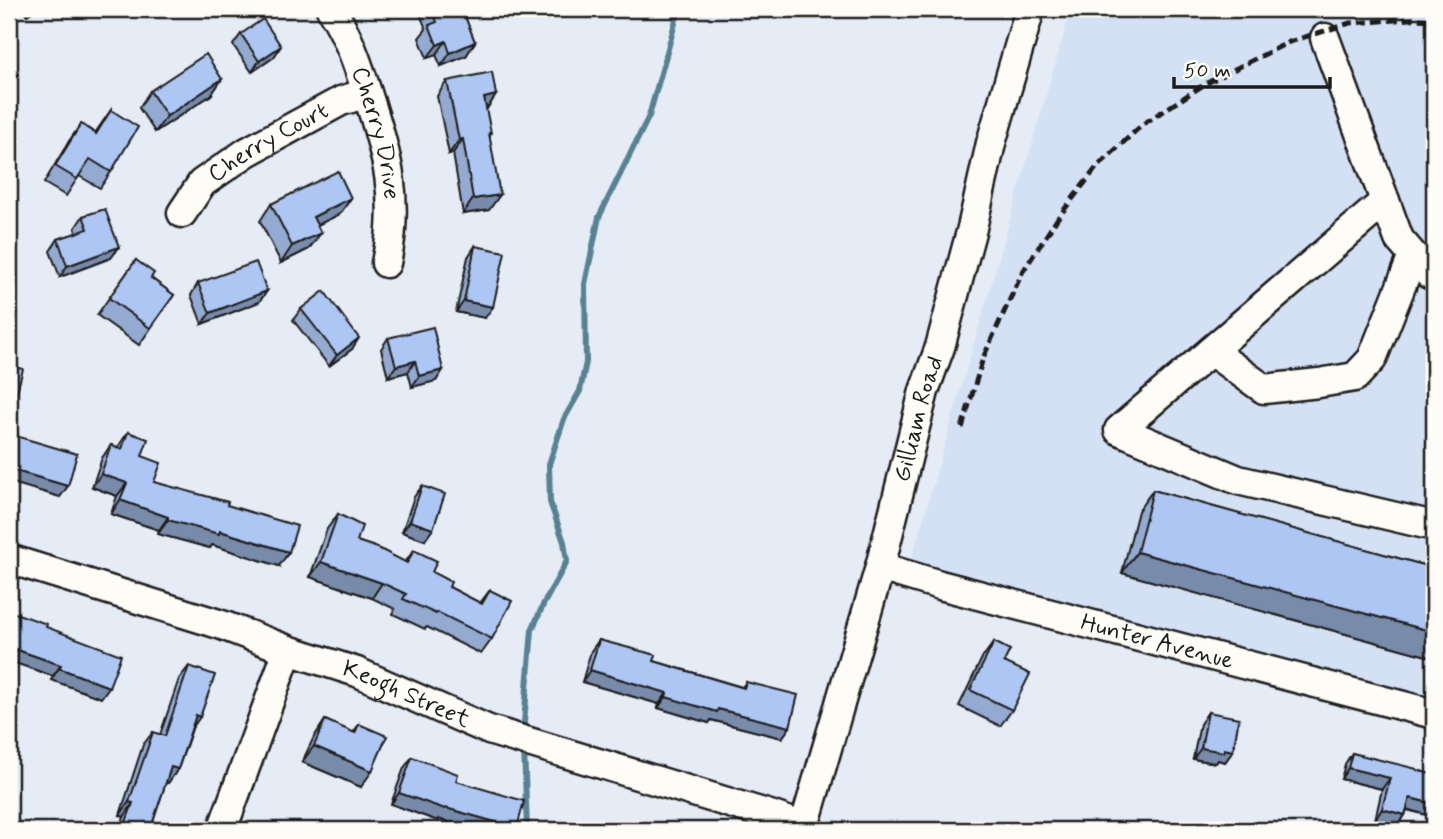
<svg xmlns="http://www.w3.org/2000/svg" width="1443" height="839" font-family="Mynerve,sans-serif">
<style>
.built{fill:#d4e1f5}
.lines{fill:none;stroke-linecap:round;stroke-linejoin:round}
.stream{stroke:#588192;stroke-width:6}
.minor-casing{stroke:#1c1c1c;stroke-width:33}
.minor{stroke:#fdfcf7;stroke-width:28}
.rail{stroke:#1c1c1c;stroke-width:5;stroke-dasharray:10 5;stroke-linecap:butt}
.wall{fill:#95aad1;stroke:#1c1c1c;stroke-width:2}
.shaded-wall{fill:#798baa;stroke:#1c1c1c;stroke-width:2}
.building{fill:#adc6f3;stroke:#1c1c1c;stroke-width:2}
.labels{text-anchor:middle;dominant-baseline:central;stroke-width:5;stroke-linejoin:round;paint-order:stroke}
.street-label{font-size:24px;fill:#1c1c1c;stroke:#fdfcf7}
</style>
<rect width="100%" height="100%" fill="#e5ecf6"/>
<filter id="ink" filterUnits="userSpaceOnUse"><feTurbulence type="fractalNoise" baseFrequency=".0143" numOctaves="2"/><feDisplacementMap in="SourceGraphic" scale="14" xChannelSelector="R" yChannelSelector="G"/><feConvolveMatrix kernelMatrix="1 2 1 2 8 2 1 2 1" color-interpolation-filters="sRGB"/></filter>
<g filter="url(#ink)">
<path class="built" d="M1071,9H1434V702L910,564Z"/>
<g class="lines">
<g class="stream">
<path d="M523,734L532,630L544,603L567,561L564,542L550,502L549,464L564,419L580,391L586,362L585,284L599,217L649,116L679,9"/>
<path d="M524,748L527,830"/>
</g>
<defs>
<g id="minor">
<path id="s1" d="M331,9C348,35 358,64 367,93C387,153 400,199 386,263"/>
<path d="M1325,38L1399,239L1429,274L1434,275"/>
<path d="M1385,201L1119,430L1238,480L1434,526"/>
<path id="s2" d="M182,213L202,183L247,152L341,101L367,93"/>
<path d="M1211,351L1264,389L1319,383L1355,377L1372,359L1413,256"/>
<path id="s3" d="M9,559L222,625L288,650L357,672L489,730L773,816L804,827"/>
<path id="s4" d="M880,567L940,585L1434,714"/>
<path d="M222,830L288,650"/>
<path id="s5" d="M803,830L880,567L924,391L940,347L972,228L991,143L1030,9"/>
</g>
</defs>
<use href="#minor" class="minor-casing"/>
<use href="#minor" class="minor"/>
<g class="rail">
<path d="M1429,9L1434,10"/>
<path d="M962,428L983,358L1022,273L1057,219L1097,167L1143,124L1205,84L1289,42L1350,23L1411,19L1434,20"/>
</g>
</g>
<g class="wall">
<path d="M23,9H36L27,15Z"/>
<path d="M418,9H462L475,42L466,56L441,66L436,55L427,58L419,38L426,29Z"/>
<path d="M241,34L274,57L252,72L233,45Z"/>
<path d="M222,79L211,95L155,132L139,108L150,91Z"/>
<path d="M447,81L496,95L486,110L490,135L489,210L463,214L453,153L449,154L437,96Z"/>
<path d="M111,110V172L100,188L79,176L66,196L44,183L69,141L81,124L95,133Z"/>
<path d="M351,198L340,214L317,225L309,249L281,263L260,221L271,204Z"/>
<path d="M83,216L119,247L111,258L60,277L50,251L58,239L77,233L75,228Z"/>
<path d="M475,246L485,318L456,312L468,257Z"/>
<path d="M136,260L151,278L174,295L139,345L97,315Z"/>
<path d="M198,283L267,291L259,302L202,324L191,295Z"/>
<path d="M301,309L352,349L329,366L293,320Z"/>
<path d="M388,338L443,370L436,381L412,387L408,372L388,377L381,349Z"/>
<path d="M128,432L142,456L154,482L227,505L279,566L212,545L210,548L158,534L159,530L111,514L117,496L92,487L102,458L111,445L118,447Z"/>
<path d="M422,486L425,540L402,532L414,497Z"/>
<path d="M1153,490L1434,568V658L1122,573L1138,511Z"/>
<path d="M338,514L357,541L405,562L414,550L432,572L449,587L480,603L490,590L492,639L481,654L427,627L425,629L393,614L395,609L372,598L310,577L327,529Z"/>
<path d="M599,640L654,661L742,687L746,682L782,738L711,720L709,723L658,708L659,704L582,682L591,651Z"/>
<path d="M994,642L1004,662L1012,710L1000,726L959,706L982,658Z"/>
<path d="M189,666L192,729L178,769L168,783L166,782L151,828L156,830H119L124,817L120,815L143,745L153,732L160,735L179,679Z"/>
<path d="M1208,712L1233,751L1225,762L1218,760L1216,763L1193,759L1200,724Z"/>
<path d="M325,720L353,733L359,724L361,787L302,762L314,737Z"/>
<path d="M1352,753L1434,775V817L1407,810L1405,815L1398,826L1375,820L1382,789L1341,779L1345,764Z"/>
<path d="M412,757L456,781L517,828L515,830H477L438,819V821L391,804L404,768Z"/>
</g>
<g class="shaded-wall">
<path d="M31,9H36L27,15Z"/>
<path d="M446,41L436,55L427,58L437,45Z"/>
<path d="M475,42L466,56L441,66L450,53Z"/>
<path d="M281,46L274,57L252,72L259,61Z"/>
<path d="M222,79L211,95L155,132L167,116Z"/>
<path d="M496,95L486,110L484,98Z"/>
<path d="M463,139L453,153L449,154L459,140Z"/>
<path d="M500,195L489,210L463,214L473,199Z"/>
<path d="M351,198L340,214L301,233L313,217Z"/>
<path d="M321,233L309,249L281,263L292,246Z"/>
<path d="M119,247L111,258L60,277L67,266Z"/>
<path d="M267,291L259,302L202,324L210,313Z"/>
<path d="M464,301L493,307L485,318L456,312Z"/>
<path d="M359,338L352,349L329,366L337,355Z"/>
<path d="M415,361L408,372L388,377L396,366Z"/>
<path d="M443,370L436,381L412,387L419,376Z"/>
<path d="M9,469L68,486L60,497L9,482Z"/>
<path d="M101,474L127,483L117,496L92,487Z"/>
<path d="M120,500L168,517L159,530L111,514Z"/>
<path d="M168,520L220,531L289,552L279,566L212,545L210,548L158,534Z"/>
<path d="M410,521L433,529L425,540L402,532Z"/>
<path d="M1137,552L1434,632V658L1122,573Z"/>
<path d="M321,562L382,583L372,598L310,577Z"/>
<path d="M9,647L61,665L53,676L9,661Z"/>
<path d="M59,668L109,687L101,698L51,680Z"/>
<path d="M590,670L667,693L659,704L582,682Z"/>
<path d="M666,697L718,709L790,727L782,738L711,720L709,723L658,708Z"/>
<path d="M196,715L200,717L191,730Z"/>
<path d="M314,746L372,771L361,787L302,762Z"/>
<path d="M1201,748L1224,749L1233,751L1225,762L1218,760L1216,763L1193,759Z"/>
<path d="M171,767L178,769L168,783L162,781Z"/>
<path d="M1348,768L1390,778L1382,789L1341,779Z"/>
<path d="M399,793L446,808L517,828L515,830H477L438,819V821L391,804Z"/>
<path d="M1410,798L1434,804V817L1402,808Z"/>
<path d="M129,802L133,803L124,817L120,815Z"/>
<path d="M1382,809L1405,815L1398,826L1375,820Z"/>
</g>
<g class="building">
<path d="M432,9H462L475,42L450,53L446,41L437,45L429,25L437,22Z"/>
<path d="M263,19L281,46L259,61L241,34Z"/>
<path d="M206,54L222,79L167,116L150,91Z"/>
<path d="M492,72L496,95L484,98L491,133H489L500,195L473,199L463,139L459,140L447,81Z"/>
<path d="M111,110L138,127L111,172L90,159L77,179L55,166L81,124L96,134Z"/>
<path d="M338,171L351,198L313,217L321,233L292,246L271,204Z"/>
<path d="M105,209L119,247L67,266L58,239L88,229L83,216Z"/>
<path d="M475,246L505,252L493,307L464,301Z"/>
<path d="M136,260L154,273L151,278L174,295L150,328L109,298Z"/>
<path d="M256,262L267,291L210,313L198,283Z"/>
<path d="M324,291L359,338L337,355L301,309Z"/>
<path d="M433,327L443,370L419,376L415,361L396,366L388,338Z"/>
<path d="M9,365L23,369L9,423Z"/>
<path d="M128,432L148,439L142,456L161,463L154,482L228,502L227,505L297,526L289,552L220,531L219,534L168,520V517L120,500L127,483L101,474L111,445L122,449Z"/>
<path d="M9,434L77,454L68,486L9,469Z"/>
<path d="M422,486L445,494L433,529L410,521Z"/>
<path d="M1153,490L1434,568V632L1137,552Z"/>
<path d="M338,514L362,526L357,541L378,548L407,563L414,550L437,561L432,572L451,582L449,587L482,604L490,590L512,601L492,639L437,612L436,614L403,599L406,594L382,583L321,562Z"/>
<path d="M9,611L47,624L46,627L121,655L109,687L59,668L61,665L9,647Z"/>
<path d="M599,640L656,655L654,661L744,688L746,682L798,695L790,727L718,709L717,712L666,697L667,693L590,670Z"/>
<path d="M994,642L1010,650L1004,662L1030,674L1012,710L970,690Z"/>
<path d="M189,666L215,675L200,717L196,715L178,769L171,767L151,828L156,830H123L133,803L129,802L153,732L165,736Z"/>
<path d="M1208,712L1239,718L1233,751L1224,749V752L1201,748Z"/>
<path d="M325,720L355,733L359,724L387,736L372,771L314,746Z"/>
<path d="M1352,753L1417,769V770L1434,775V804L1410,798L1405,815L1382,809L1390,778L1348,768Z"/>
<path d="M412,757L458,774L456,781L524,801L517,828L446,808L445,809L399,793Z"/>
<path d="M624,826L633,830H622Z"/>
</g>
</g>
<g class="labels">
<g class="street-label">
<text stroke="none"><textPath href="#s1" startOffset="133">Cherry Drive</textPath></text>
<text stroke="none"><textPath href="#s2" startOffset="114">Cherry Court</textPath></text>
<text stroke="none"><textPath href="#s5" startOffset="427">Gilliam Road</textPath></text>
<text stroke="none"><textPath href="#s4" startOffset="287">Hunter Avenue</textPath></text>
<text stroke="none"><textPath href="#s3" startOffset="420">Keogh Street</textPath></text>
</g>
</g>
<rect width="1443" height="839" fill="none" stroke="#fdfcf7" stroke-width="35"/>
<rect x="18" y="18" width="1408" height="804" fill="none" stroke="#1c1c1c" stroke-width="2.5" filter="url(#ink)"/>
<path d="M1174 77v10h156v-10" fill="none" stroke="#1c1c1c" stroke-width="3.5"/>
<text x="1184" y="77" font-size="21" fill="#1c1c1c" stroke="#fdfcf7" stroke-width="5" paint-order="stroke">50 m</text>
</svg>
